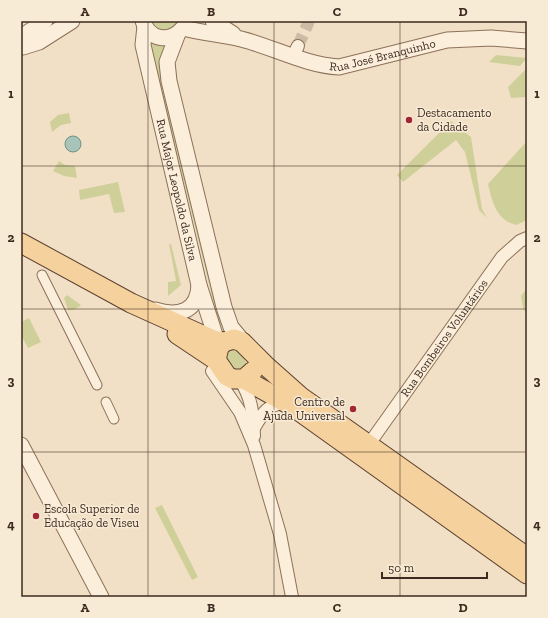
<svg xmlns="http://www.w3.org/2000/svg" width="548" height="618" font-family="'Zilla Slab',serif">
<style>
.green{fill:#cfd099}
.water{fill:#a8c4b9;stroke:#6e9386}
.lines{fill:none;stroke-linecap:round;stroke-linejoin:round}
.minor-tunnel{stroke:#cdbca5;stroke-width:12;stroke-dasharray:12 6;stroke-linecap:butt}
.pedestrian-casing{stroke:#8d715a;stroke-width:11}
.minor-casing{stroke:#8d715a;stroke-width:14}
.tertiary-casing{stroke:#8d715a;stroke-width:17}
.primary-casing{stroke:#5b3f2f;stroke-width:21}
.pedestrian{stroke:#fbeeda;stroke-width:9}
.minor{stroke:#fbeeda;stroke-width:12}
.tertiary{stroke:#fbeeda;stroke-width:15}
.primary{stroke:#f5d19d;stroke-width:19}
.grid{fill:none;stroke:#3d2b1f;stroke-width:1;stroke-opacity:0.55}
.poi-dot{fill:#a02733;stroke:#f8ebd6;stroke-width:1.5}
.labels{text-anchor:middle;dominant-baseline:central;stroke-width:3;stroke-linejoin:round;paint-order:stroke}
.street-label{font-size:12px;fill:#3d2b1f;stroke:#f8ebd6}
.poi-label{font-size:12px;fill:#3d2b1f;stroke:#f8ebd6;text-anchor:start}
.neatline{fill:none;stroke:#3d2b1f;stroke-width:1.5}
.grid-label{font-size:13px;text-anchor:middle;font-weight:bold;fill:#3d2b1f}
</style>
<rect width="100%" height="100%" fill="#f1e0c6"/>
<g class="green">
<path d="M151,21H178C172,33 157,33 151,21Z"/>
<path d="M151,42L166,46L160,68L164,92L212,288L226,324L219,325L156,68Z"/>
<path d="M496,55L527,58L520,66L489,62Z"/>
<path d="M527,68V97L511,98L508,87Z"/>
<path d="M69,113L71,123L61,125L52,132L50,122L58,115Z"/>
<path d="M451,121L471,137L482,209L487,218L479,210L465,152L456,140L403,182L397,175Z"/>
<path d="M527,141V220L516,225C496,220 492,201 488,184Z"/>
<path d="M59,161L65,165L75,166L77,178L64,176L53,171Z"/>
<path d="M118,182L125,212L114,213L109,194L80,200L79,190Z"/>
<path d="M169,244H171L181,285L168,296V282L176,281Z"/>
<path d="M527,288V315L523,308L521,296Z"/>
<path d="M67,295L81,305C78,308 72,311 68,310L64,298Z"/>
<path d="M29,318L41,342L28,348L21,335V322Z"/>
<path d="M234,348C241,354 247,357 246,368L239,373L229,365L224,354Z"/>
<path d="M162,505L198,577L192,580L155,508Z"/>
</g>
<circle class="water" cx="73" cy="144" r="8"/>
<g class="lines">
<path class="minor-tunnel" d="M298,46L309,21"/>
<defs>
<g id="pedestrian">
<path d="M42,275L97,385"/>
<path d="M106,402L114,419"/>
</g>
<g id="minor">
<path d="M293,56L298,46"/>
<path d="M212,371L240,412L254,445L280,534L292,597"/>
<path d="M240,380C252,398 253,414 254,436"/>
<path d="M254,428C262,414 269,402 286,404"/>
<path id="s1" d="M369,444L502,257L520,241L527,238"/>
</g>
<g id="tertiary">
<path d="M143,21C149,40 169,43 182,29"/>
<path d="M213,21L233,34"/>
<path id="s2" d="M145,26L143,45L199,285L216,338L217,349"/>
<path id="s3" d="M183,28C202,33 221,34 241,39C273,47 305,65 339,67L447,40L491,38L527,41"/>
<path d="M178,33L167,62L169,81L224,307L231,327L245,344"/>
<path d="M21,37L45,21"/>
<path d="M23,47L39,42L72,21"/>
<path d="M155,310C178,317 198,312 199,285"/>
<path d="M21,445L101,597"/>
</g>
<g id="primary">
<path d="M21,243L131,303L213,340L224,342"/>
<path d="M177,334L216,360L227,376L233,379H244L253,371"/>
<path d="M216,360L219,347L224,342L234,339L242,342L265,365L301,397L527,557"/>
<path d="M244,379L292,406L527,574"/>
</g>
</defs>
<use href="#pedestrian" class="pedestrian-casing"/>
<use href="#minor" class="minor-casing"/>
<use href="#tertiary" class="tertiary-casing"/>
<use href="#primary" class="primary-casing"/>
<use href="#pedestrian" class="pedestrian"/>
<use href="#minor" class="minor"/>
<use href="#tertiary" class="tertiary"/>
<use href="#primary" class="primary"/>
</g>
<path class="grid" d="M148,21V597M274,21V597M400,21V597M21,166H527M21,309H527M21,452H527"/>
<g class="poi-dot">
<circle cx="409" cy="120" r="4"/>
<circle cx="353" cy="409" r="4"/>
<circle cx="36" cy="516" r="4"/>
</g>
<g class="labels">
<g class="street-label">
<text stroke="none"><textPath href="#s3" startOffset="206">Rua José Branquinho</textPath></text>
<text stroke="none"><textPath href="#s2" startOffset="168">Rua Major Leopoldo da Silva</textPath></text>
<text stroke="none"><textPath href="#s1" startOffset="130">Rua Bombeiros Voluntários</textPath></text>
</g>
<g class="poi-label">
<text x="417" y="113">Destacamento<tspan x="417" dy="14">da Cidade</tspan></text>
<text x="345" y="402" text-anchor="end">Centro de<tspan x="345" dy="14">Ajuda Universal</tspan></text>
<text x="44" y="509">Escola Superior de<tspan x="44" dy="14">Educação de Viseu</tspan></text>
</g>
</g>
<rect width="548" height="618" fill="none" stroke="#f8ebd6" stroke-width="44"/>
<path d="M382 572v6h105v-6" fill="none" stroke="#3d2b1f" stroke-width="2"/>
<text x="388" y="572" font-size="12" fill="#3d2b1f" stroke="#f8ebd6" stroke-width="3" paint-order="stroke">50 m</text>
<rect x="22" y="22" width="504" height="574" class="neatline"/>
<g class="grid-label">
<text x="85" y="16">A</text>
<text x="211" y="16">B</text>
<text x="337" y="16">C</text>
<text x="463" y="16">D</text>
<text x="11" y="98">1</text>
<text x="537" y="98">1</text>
<text x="11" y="242">2</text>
<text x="537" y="242">2</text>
<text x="11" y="385">3</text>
<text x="537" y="385">3</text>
<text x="11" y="529">4</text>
<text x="537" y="529">4</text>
<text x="85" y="612">A</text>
<text x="211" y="612">B</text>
<text x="337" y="612">C</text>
<text x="463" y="612">D</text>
</g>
</svg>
